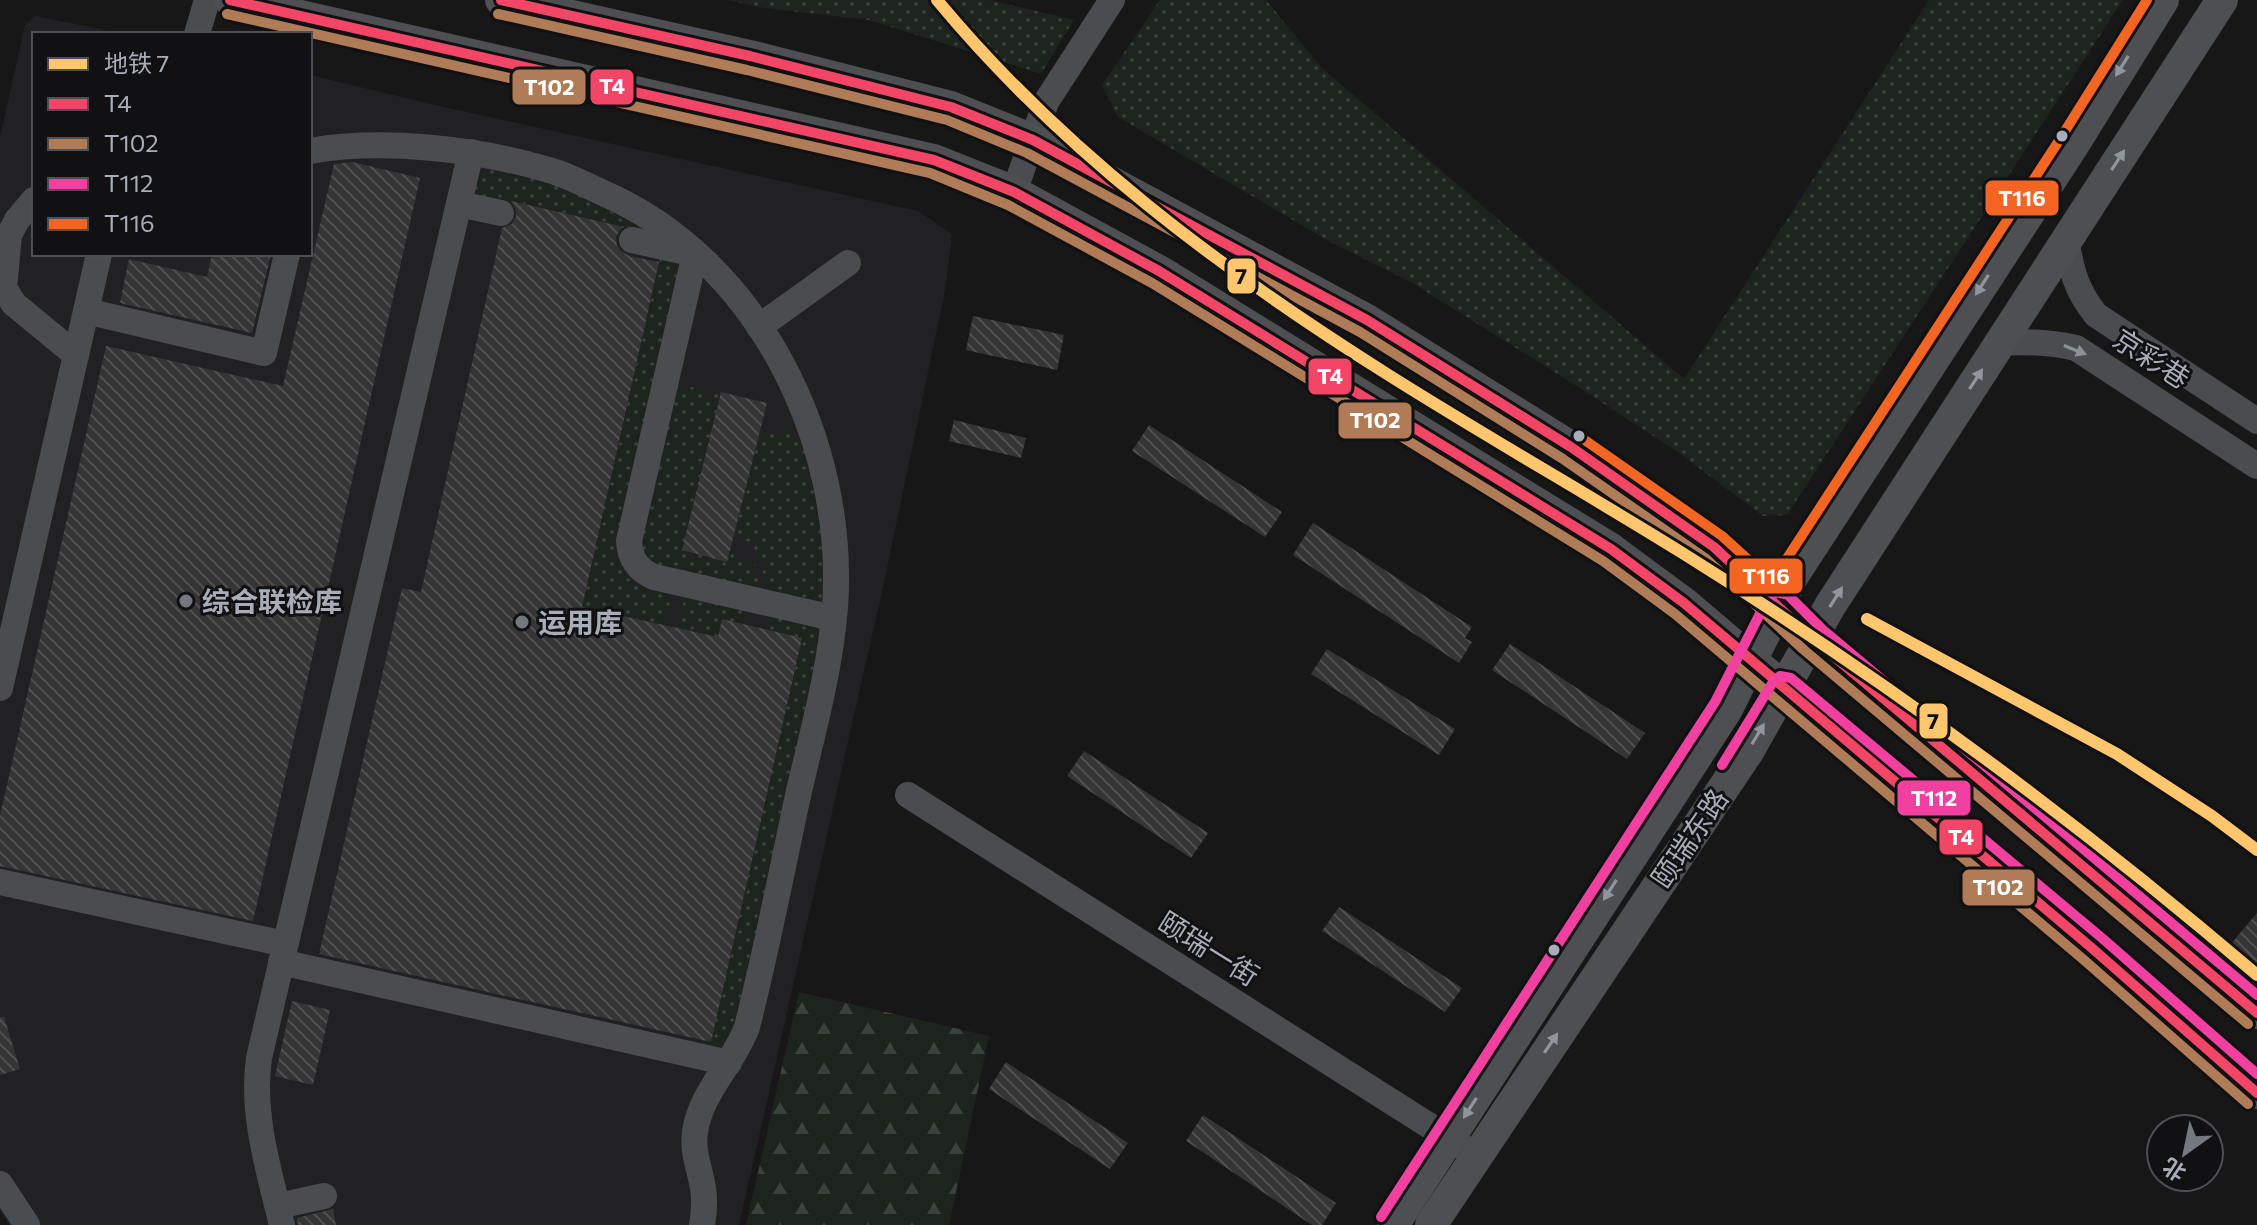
<svg xmlns="http://www.w3.org/2000/svg" width="2257" height="1225" font-family="Commissioner,'Noto Sans SC',sans-serif">
<style>
.built{fill:#212123}
.grass{fill:url(#grass-dots)}
.forest{fill:url(#forest-firs)}
.building{fill:url(#building-back-hatch)}
.lines{fill:none;stroke-linecap:round;stroke-linejoin:round}
.minor{stroke:#4b4c50;stroke-width:26}
.major{stroke:#4d4f52;stroke-width:32}
.bus-1-casing{stroke:#111113;stroke-width:16}
.bus-2-casing{stroke:#111113;stroke-width:16}
.bus-3-casing{stroke:#111113;stroke-width:16}
.bus-4-casing{stroke:#111113;stroke-width:16}
.bus-1{stroke:#f34667;stroke-width:10}
.bus-2{stroke:#b07c57;stroke-width:10}
.bus-3{stroke:#f240a1;stroke-width:10}
.bus-4{stroke:#f26522;stroke-width:10}
.metro-1-casing{stroke:#111113;stroke-width:18}
.metro-1{stroke:#ffc66e;stroke-width:12}
.oneway{fill:#91969e}
.oneway2{fill:#8c9099}
.bus-dot{fill:#a8adb8;stroke:#111113;stroke-width:3}
.poi-dot{fill:#757880;stroke:#111113;stroke-width:3}
.labels{text-anchor:middle;dominant-baseline:central;stroke-width:6;stroke-linejoin:round;paint-order:stroke}
.street-label{font-size:28px;fill:#a8adb8;stroke:#111113}
.poi-label{font-size:28px;font-weight:bold;fill:#a8adb8;stroke:#111113;text-anchor:start}
.line-badge{stroke:#111113;stroke-width:3}
.badge-label{font-size:22px;text-anchor:middle;font-weight:bold;fill:#fff}
.pale-badge-label{font-size:22px;text-anchor:middle;font-weight:bold;fill:#111}
</style>
<defs>
<pattern id="grass-dots" width="8" height="8" patternUnits="userSpaceOnUse" patternTransform="scale(2)"><rect width="8" height="8" fill="#1d241e"/><path d="M2 2h.1M6 6h.1" fill="none" stroke="#3b413d" stroke-width="1.8" stroke-linecap="round"/></pattern>
<pattern id="forest-firs" width="22" height="20" patternUnits="userSpaceOnUse" patternTransform="scale(2)"><rect width="22" height="20" fill="#1d241e"/><path d="M5 1l3.5 6h-7zM16 11l3.5 6h-7z" fill="#3b413d"/></pattern>
<pattern id="building-back-hatch" width="6" height="6" patternUnits="userSpaceOnUse" patternTransform="scale(2)"><rect width="6" height="6" fill="#353536"/><path d="M-1 5l2 2M0 0l6 6M5-1l2 2" fill="none" stroke="#4f5051"/></pattern>
</defs>
<rect width="100%" height="100%" fill="#171717"/>
<path class="built" d="M35,16L123,34H34V254H310V75L435,105L918,211L952,234L945,291L885,578L739,1225H9L0,1211V137L25,25Z"/>
<g class="grass">
<path d="M727,0H989L1074,20L1041,74L869,20L764,8Z"/>
<path d="M1160,0H1266L1322,68L1684,379L1929,0H2123L1787,515L1763,516L1679,453L1580,388L1411,282L1327,240L1118,117L1102,85Z"/>
<path d="M492,169L557,184L634,223L637,232L632,228L509,200L507,209L474,195L477,176Z"/>
<path d="M661,255L678,262L681,265L622,541L668,596L670,602L665,625L582,607Z"/>
<path d="M671,382L721,394L682,550L727,562L729,552C746,558 770,565 755,587L658,571L635,546Z"/>
<path d="M785,426L814,457L826,591L821,599L814,604L769,592C758,567 765,546 734,534L760,431L781,436Z"/>
<path d="M685,595L748,608L744,625L722,620L718,637L677,628Z"/>
<path d="M772,616L818,626L820,629L821,648L736,1019C731,1033 728,1048 710,1045L802,638L767,630Z"/>
</g>
<path class="forest" d="M799,992L989,1036L949,1225H746Z"/>
<g class="building">
<path d="M352,162L420,178L253,921L0,866V816L106,346L283,386L334,164Z"/>
<path d="M511,201L624,227L620,230L616,237L617,246L621,251L629,256L659,262L582,607L718,637L722,619L802,638L711,1042L319,954L402,588L421,592L502,228L512,224L516,217V209Z"/>
<path d="M212,254H271L252,333L120,303L129,259L207,277Z"/>
<path d="M973,316L1064,335L1057,370L966,350Z"/>
<path d="M721,392L767,403L727,562L682,550Z"/>
<path d="M954,420L1026,438L1021,458L949,441Z"/>
<path d="M1149,425L1282,512L1265,537L1132,451Z"/>
<path d="M1313,523L1472,627L1465,638L1472,642L1459,663L1293,555Z"/>
<path d="M1510,644L1645,733L1627,759L1492,670Z"/>
<path d="M1327,649L1455,729L1439,755L1311,674Z"/>
<path d="M1084,751L1208,833L1191,858L1067,776Z"/>
<path d="M1339,907L1462,988L1445,1012L1322,931Z"/>
<path d="M2257,913V988L2220,957Z"/>
<path d="M292,1001L330,1010L313,1085L275,1076Z"/>
<path d="M0,1017H4L20,1069L0,1075Z"/>
<path d="M1006,1062L1128,1143L1110,1169L989,1089Z"/>
<path d="M1203,1115L1336,1203L1322,1225H1312L1186,1141Z"/>
<path d="M333,1209L336,1225H298L297,1218Z"/>
</g>
<g class="lines">
<g class="minor">
<path d="M197,34L207,0"/>
<path d="M310,151C383,138 478,149 549,170C567,175 584,184 601,192C758,259 847,442 835,608C830,670 813,731 799,791C782,869 767,949 747,1027C734,1063 700,1093 695,1132C692,1152 700,1169 703,1188C705,1200 704,1213 702,1225"/>
<path d="M1014,192L1046,102L1112,0"/>
<path d="M34,200L17,220L9,235L4,288L14,304L76,355"/>
<path d="M459,204L501,213"/>
<path d="M632,240L695,254L629,541C630,559 638,570 654,577L833,618"/>
<path d="M2066,240C2072,272 2076,290 2096,315L2257,421"/>
<path d="M86,311L264,353L287,254"/>
<path d="M759,327L848,263"/>
<path d="M1999,343C2026,341 2050,342 2076,348L2257,466"/>
<path d="M0,688L99,254"/>
<path d="M908,795L1466,1149"/>
<path d="M0,882L285,944"/>
<path d="M281,962L729,1063"/>
<path d="M0,1184L27,1225"/>
<path d="M278,1206L324,1196"/>
<path d="M282,1225C269,1171 251,1114 259,1058L471,152"/>
</g>
<g class="major">
<path d="M230,0L934,160L1014,192L1159,271L1611,549L1684,603L1751,660L2093,949L2257,1093"/>
<path d="M501,0L750,56L951,107L1033,140L1367,320L1571,447L1714,547L1813,639L2257,1013"/>
<path d="M1393,1225L1727,709L1794,574L2072,147L2163,0"/>
<path d="M1431,1225L1749,750L1830,606L2222,0"/>
</g>
<defs>
<g id="bus-1">
<path d="M230,0L934,160L1014,192L1159,271L1611,549L1684,603L2093,949L2257,1093"/>
<path d="M501,0L750,56L951,107L1033,140L1367,320L1571,447L1714,547L1813,639L2257,1013"/>
</g>
<g id="bus-2">
<path d="M227,14L930,173L1008,205L1152,283L1603,561L1675,614L2084,960L2248,1104"/>
<path d="M498,14L747,70L947,120L1027,153L1360,332L1563,459L1705,558L1804,650L2248,1024"/>
</g>
<g id="bus-3">
<path d="M1722,765L1773,682L1780,676L1791,678L2102,938L2257,1074"/>
<path d="M1381,1217L1715,702L1767,600L1776,592L1788,595L1822,629L2257,995"/>
</g>
<path id="bus-4" d="M1579,436L1722,536L1774,583L1782,566L2060,139L2147,0"/>
</defs>
<use href="#bus-1" class="bus-1-casing"/>
<use href="#bus-2" class="bus-2-casing"/>
<use href="#bus-3" class="bus-3-casing"/>
<use href="#bus-4" class="bus-4-casing"/>
<use href="#bus-1" class="bus-1"/>
<use href="#bus-2" class="bus-2"/>
<use href="#bus-3" class="bus-3"/>
<use href="#bus-4" class="bus-4"/>
<defs>
<g id="metro-1">
<path d="M937,0C1062,151 1222,270 1387,374C1485,436 1586,493 1684,554C1886,680 2076,820 2257,975"/>
<path d="M1867,619L2117,754L2212,816L2257,850"/>
</g>
</defs>
<use href="#metro-1" class="metro-1-casing"/>
<use href="#metro-1" class="metro-1"/>
</g>
<defs><path id="oneway-solid" d="M-6-.8H1V-3.2L6.5 0L1 3.2V.8H-6Z" transform="scale(2)"/></defs>
<g class="oneway">
<use href="#oneway-solid" transform="translate(2122 66) rotate(122)"/>
<use href="#oneway-solid" transform="translate(2118 160) rotate(-57)"/>
<use href="#oneway-solid" transform="translate(1982 285) rotate(123)"/>
<use href="#oneway-solid" transform="translate(1976 379) rotate(-57)"/>
<use href="#oneway-solid" transform="translate(1836 597) rotate(-58)"/>
<use href="#oneway-solid" transform="translate(1758 734) rotate(-59)"/>
<use href="#oneway-solid" transform="translate(1610 890) rotate(123)"/>
<use href="#oneway-solid" transform="translate(1551 1043) rotate(-56)"/>
<use href="#oneway-solid" transform="translate(1470 1108) rotate(123)"/>
</g>
<use class="oneway2" href="#oneway-solid" transform="translate(2075 350) rotate(22)"/>
<g class="bus-dot">
<circle cx="2062" cy="136" r="7"/>
<circle cx="1579" cy="436" r="7"/>
<circle cx="1554" cy="950" r="7"/>
</g>
<g class="poi-dot">
<circle cx="186" cy="601" r="8"/>
<circle cx="522" cy="622" r="8"/>
</g>
<g class="labels">
<g class="street-label">
<text transform="translate(2152 358) rotate(33)">京彩巷</text>
<text transform="translate(1689 838) rotate(-56)">颐瑞东路</text>
<text transform="translate(1209 948) rotate(32)">颐瑞一街</text>
</g>
<g class="poi-label">
<text x="202" y="601">综合联检库</text>
<text x="538" y="622">运用库</text>
</g>
</g>
<g class="line-badge">
<rect x="589" y="68" width="46" height="38" rx="8" fill="#f34667"/>
<rect x="511" y="68" width="76" height="38" rx="8" fill="#b07c57"/>
<rect x="1984" y="179" width="76" height="38" rx="8" fill="#f26522"/>
<rect x="1226" y="257" width="31" height="38" rx="8" fill="#ffc66e"/>
<rect x="1307" y="357" width="46" height="39" rx="8" fill="#f34667"/>
<rect x="1337" y="401" width="76" height="39" rx="8" fill="#b07c57"/>
<rect x="1728" y="557" width="76" height="38" rx="8" fill="#f26522"/>
<rect x="1918" y="702" width="31" height="38" rx="8" fill="#ffc66e"/>
<rect x="1896" y="779" width="76" height="38" rx="8" fill="#f240a1"/>
<rect x="1938" y="818" width="46" height="38" rx="8" fill="#f34667"/>
<rect x="1961" y="868" width="75" height="39" rx="8" fill="#b07c57"/>
</g>
<g class="badge-label">
<text x="612" y="94">T4</text>
<text x="549" y="95">T102</text>
<text x="2022" y="206">T116</text>
<text x="1330" y="384">T4</text>
<text x="1375" y="428">T102</text>
<text x="1766" y="584">T116</text>
<text x="1934" y="806">T112</text>
<text x="1961" y="845">T4</text>
<text x="1998" y="895">T102</text>
</g>
<g class="pale-badge-label">
<text x="1241" y="284">7</text>
<text x="1933" y="729">7</text>
</g>
<rect x="32" y="32" width="280" height="224" fill="#111113" stroke="#4d4f55" stroke-width="2"/>
<rect x="48" y="58" width="40" height="12" fill="#ffc66e" stroke="#4d4f55" stroke-width="2"/>
<text x="104" y="72" font-size="24" fill="#a8adb8">地铁 7</text>
<rect x="48" y="98" width="40" height="12" fill="#f34667" stroke="#4d4f55" stroke-width="2"/>
<text x="104" y="112" font-size="24" fill="#a8adb8">T4</text>
<rect x="48" y="138" width="40" height="12" fill="#b07c57" stroke="#4d4f55" stroke-width="2"/>
<text x="104" y="152" font-size="24" fill="#a8adb8">T102</text>
<rect x="48" y="178" width="40" height="12" fill="#f240a1" stroke="#4d4f55" stroke-width="2"/>
<text x="104" y="192" font-size="24" fill="#a8adb8">T112</text>
<rect x="48" y="218" width="40" height="12" fill="#f26522" stroke="#4d4f55" stroke-width="2"/>
<text x="104" y="232" font-size="24" fill="#a8adb8">T116</text>
<g transform="translate(2185 1153) rotate(213)"><circle r="38" fill="#111113" stroke="#4d4f55" stroke-width="2"/>
<path d="M0-6L14 30L0 20L-14 30Z" fill="#757880"/>
<text y="-12" font-size="22" font-weight="bold" text-anchor="middle" fill="#a8adb8">北</text>
</g>
</svg>
